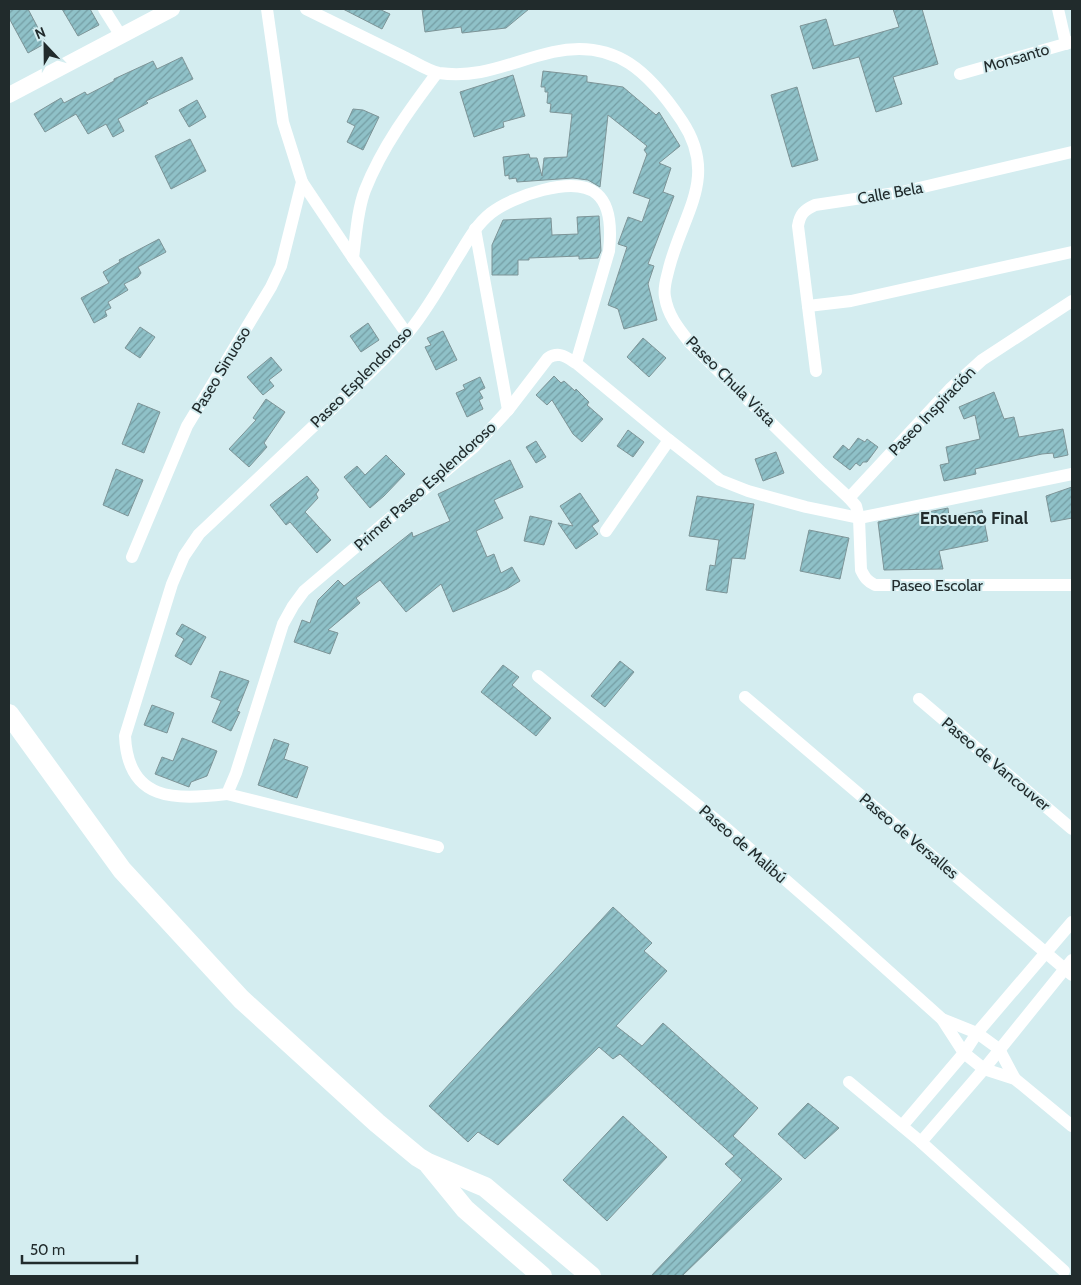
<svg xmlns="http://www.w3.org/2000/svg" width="1081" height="1285" font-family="Cabin,sans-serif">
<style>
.building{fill:url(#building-hatch);stroke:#7d9497}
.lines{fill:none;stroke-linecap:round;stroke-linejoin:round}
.minor{stroke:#fff;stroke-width:12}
.tertiary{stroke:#fff;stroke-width:16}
.primary{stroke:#fff;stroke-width:20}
.labels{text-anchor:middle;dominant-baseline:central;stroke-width:4;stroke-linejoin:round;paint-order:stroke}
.street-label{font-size:16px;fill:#212b2c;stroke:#d4edf0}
.neighbourhood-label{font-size:18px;font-weight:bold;fill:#212b2c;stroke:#d4edf0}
</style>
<defs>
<pattern id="building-hatch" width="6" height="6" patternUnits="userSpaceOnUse" patternTransform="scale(1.25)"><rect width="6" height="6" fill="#8fc1c8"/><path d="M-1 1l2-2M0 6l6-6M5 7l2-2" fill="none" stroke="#749da3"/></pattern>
</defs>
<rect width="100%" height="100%" fill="#d4edf0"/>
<g class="building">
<path d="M9,9H28L46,43L28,53L9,18Z"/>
<path d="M62,9H90L99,25L78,36Z"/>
<path d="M343,9H379L390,14L382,29Z"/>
<path d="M422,9H529L506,28L462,33L461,27L425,32Z"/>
<path d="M893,9H922L938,64L893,77L902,104L876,112L859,57L813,69L800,26L826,19L834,46L899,27Z"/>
<path d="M182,57L193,79L146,101L148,103L118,119L124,131L113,137L106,124L88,134L76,114L45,132L34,114L61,98L64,103L85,92L87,95L114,81V79L153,61L157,69Z"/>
<path d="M543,71L587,76V82L623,87L656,115L659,112L680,146L659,163L671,168L663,192L674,196L648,264L654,266L648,284L657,320L624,329L618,309L608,305L627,247L618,244L628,217L642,222L650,199L633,193L647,154L644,150L647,146L608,115L600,187L588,180L573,178L517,182L516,178L509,179V175L505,176L503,157L529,154L530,158H537L542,176L544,158L567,157L572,114L550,112L551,104L547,103L548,92H545V87H541Z"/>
<path d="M513,75L525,116L503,122L504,127L474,137L460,92Z"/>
<path d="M797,87L818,160L792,167L771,95Z"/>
<path d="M197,100L206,117L189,127L179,110Z"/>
<path d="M353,109L363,110L379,117L363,150L347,142L355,126L347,122Z"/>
<path d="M190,139L206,171L171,189L155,156Z"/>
<path d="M599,216L601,251L598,258L579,259V256L529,258V260H518V275H492V245L503,220L551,218L552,235L578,234L577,217Z"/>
<path d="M159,239L166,252L138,267L141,273L138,277L124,284L128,290L108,302L111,308L105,311L107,316L94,323L81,298L109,283L103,272L120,262L119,260Z"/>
<path d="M368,323L379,340L361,352L350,336Z"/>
<path d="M140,327L155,337L140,358L125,348Z"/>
<path d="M443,331L457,360L436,370L425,347L431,345L427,338Z"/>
<path d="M643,338L666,358L649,377L627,357Z"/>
<path d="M271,357L282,370L269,380L274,386L263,395L247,377Z"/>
<path d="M554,376L561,383L564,381L575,391L576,389L589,402L587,405L603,419L582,442L573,434L552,400L547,405L536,395Z"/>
<path d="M480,377L485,388L479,391L483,398L479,400L483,409L467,417L456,393L465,389L463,385Z"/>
<path d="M994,392L1004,419L1014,417L1019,437L1063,429L1068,455L1054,458L1053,453L1042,454L975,469L976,474L944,481L940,465L949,463L946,447L980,439L975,415L964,419L959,407Z"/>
<path d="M266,399L285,412L264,443L267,447L249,467L229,449L256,420L253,418Z"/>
<path d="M138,403L160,412L144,453L122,444Z"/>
<path d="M628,430L644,442L633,457L617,446Z"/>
<path d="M858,438L865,442L867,439L878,447L867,462H863L860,466L856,463L850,470L833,457L843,445L849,450Z"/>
<path d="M536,441L546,457L536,463L526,447Z"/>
<path d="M776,452L784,473L763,481L755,459Z"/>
<path d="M386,455L405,474L384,496L370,508L344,477L357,466L365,475Z"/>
<path d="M510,460L523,487L494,500L503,518L476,531L487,557L494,554L501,573L512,567L520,581L507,589L453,612L441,584L406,612L380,580L356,598L360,603L328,630L338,633L330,654L294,642L302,620L310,623L318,600L338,580L344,586L412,532L413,537L450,521L438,494Z"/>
<path d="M116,469L143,480L128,516L103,505Z"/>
<path d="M307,476L319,490L316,494L318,498L305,512L331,540L317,553L290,522L286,525L270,505Z"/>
<path d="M1072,487V518L1051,522L1046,496Z"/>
<path d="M580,493L599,521L592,526L598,534L576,549L558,523L573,526L560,506Z"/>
<path d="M697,496L754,504L745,559L732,558L727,593L706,590L710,565L715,566L719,540L689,536Z"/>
<path d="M948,508L949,517L982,510L988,541L939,551L943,569L884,570L878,522Z"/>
<path d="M530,516L552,521L544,545L524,541Z"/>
<path d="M809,530L849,538L840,579L800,571Z"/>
<path d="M182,624L206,637L191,665L175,656L184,639L176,634Z"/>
<path d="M620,661L634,672L605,707L591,696Z"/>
<path d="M503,665L519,677L512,685L551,718L536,736L481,692Z"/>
<path d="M220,671L249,681L237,711L240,712L231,731L212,722L221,701L211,697Z"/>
<path d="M152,705L174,713L167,733L144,725Z"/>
<path d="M182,738L217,751L207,776L191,782L189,787L155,774L162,757L173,761Z"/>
<path d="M274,739L289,744L284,759L308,767L297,798L258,785Z"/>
<path d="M613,907L652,943L644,951L667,971L616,1026L642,1046L663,1023L758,1108L733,1136L782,1179L682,1276H651L742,1180L725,1164L734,1156L620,1054L613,1059L599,1047L498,1145L478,1132L468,1142L429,1106Z"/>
<path d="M808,1103L839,1128L805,1159L778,1134Z"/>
<path d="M623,1116L667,1157L607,1221L563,1180Z"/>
</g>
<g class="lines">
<g class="minor">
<path d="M104,9L121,36"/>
<path d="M306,9C339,25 372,41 404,57C415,62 428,71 439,73C483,79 512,61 553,52C616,38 650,73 682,121C719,177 683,213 669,268C667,277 663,287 665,297C668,316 679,329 690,343L822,473L849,498L856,506L859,518L861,570C865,578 867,581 875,585H1072"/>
<path d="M1058,9L1066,44"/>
<path d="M960,74L1072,42"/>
<path d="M302,182L353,258L407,334"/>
<path d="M475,229L508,410"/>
<path d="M353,258C356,236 357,211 365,190C382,147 410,109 437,73"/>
<path d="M808,306L851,301L1072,252"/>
<path d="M576,363L609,251C611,233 612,207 597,194C574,174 511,197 491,213C477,224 468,240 459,255C442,282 427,311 407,334C380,365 350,392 320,420C280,458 239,496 199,534L184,556L172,584L125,736C128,802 175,800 227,794L236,773L283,624L293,606L304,591L474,447L508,410L548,358C559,351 566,357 576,363L669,440L720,480L748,491L806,507L859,518L1072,474"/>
<path d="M816,371L798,226C800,214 804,210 815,205L902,192L1072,152"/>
<path d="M849,498L950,389L982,360L1072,301"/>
<path d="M606,531L669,440"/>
<path d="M132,557L187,426L271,287L281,266L302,182L283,122L267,9"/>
<path d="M538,676L726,828L835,923L942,1019L964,1053L984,1069L1015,1079L1072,1126"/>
<path d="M745,697L1072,975"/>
<path d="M919,699L1072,829"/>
<path d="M227,794L438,847"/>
<path d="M942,1019L977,1033L999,1049L1015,1079"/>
<path d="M849,1082L921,1142L1064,1271"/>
<path d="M902,1126L964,1053L977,1033L1072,922"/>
<path d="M921,1142L984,1069L1072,960"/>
</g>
<path class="tertiary" d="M9,95L172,9"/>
<g class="primary">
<path d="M9,714L122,870L241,999L377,1123L418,1157L428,1163L485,1187L591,1276"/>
<path d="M429,1165L465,1209L542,1276"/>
</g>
</g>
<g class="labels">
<g class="street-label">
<text transform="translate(1016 58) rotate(-16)">Monsanto</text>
<text transform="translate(890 193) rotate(-10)">Calle Bela</text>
<text transform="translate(221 370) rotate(-59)">Paseo Sinuoso</text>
<text transform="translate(361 377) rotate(-45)">Paseo Esplendoroso</text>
<text transform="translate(731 381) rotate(45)">Paseo Chula Vista</text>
<text transform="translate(932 411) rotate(-46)">Paseo Inspiración</text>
<text transform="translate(425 486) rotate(-42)">Primer Paseo Esplendoroso</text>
<text x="937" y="585">Paseo Escolar</text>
<text transform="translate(996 764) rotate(40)">Paseo de Vancouver</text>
<text transform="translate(909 836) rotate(40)">Paseo de Versalles</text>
<text transform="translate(743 844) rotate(41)">Paseo de Malibú</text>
</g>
<g class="neighbourhood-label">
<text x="974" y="518">Ensueno Final</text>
</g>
</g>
<rect width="1081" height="1285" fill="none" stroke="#212b2c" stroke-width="20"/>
<g transform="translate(45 45) rotate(338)" stroke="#d4edf0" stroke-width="4" paint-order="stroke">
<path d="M0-4L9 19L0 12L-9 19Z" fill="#212b2c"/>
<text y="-8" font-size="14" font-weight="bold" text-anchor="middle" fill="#212b2c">N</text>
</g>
<path d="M22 1255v8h115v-8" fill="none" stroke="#212b2c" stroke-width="2.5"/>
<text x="30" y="1255" font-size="15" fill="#212b2c" stroke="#d4edf0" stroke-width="4" paint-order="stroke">50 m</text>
</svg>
